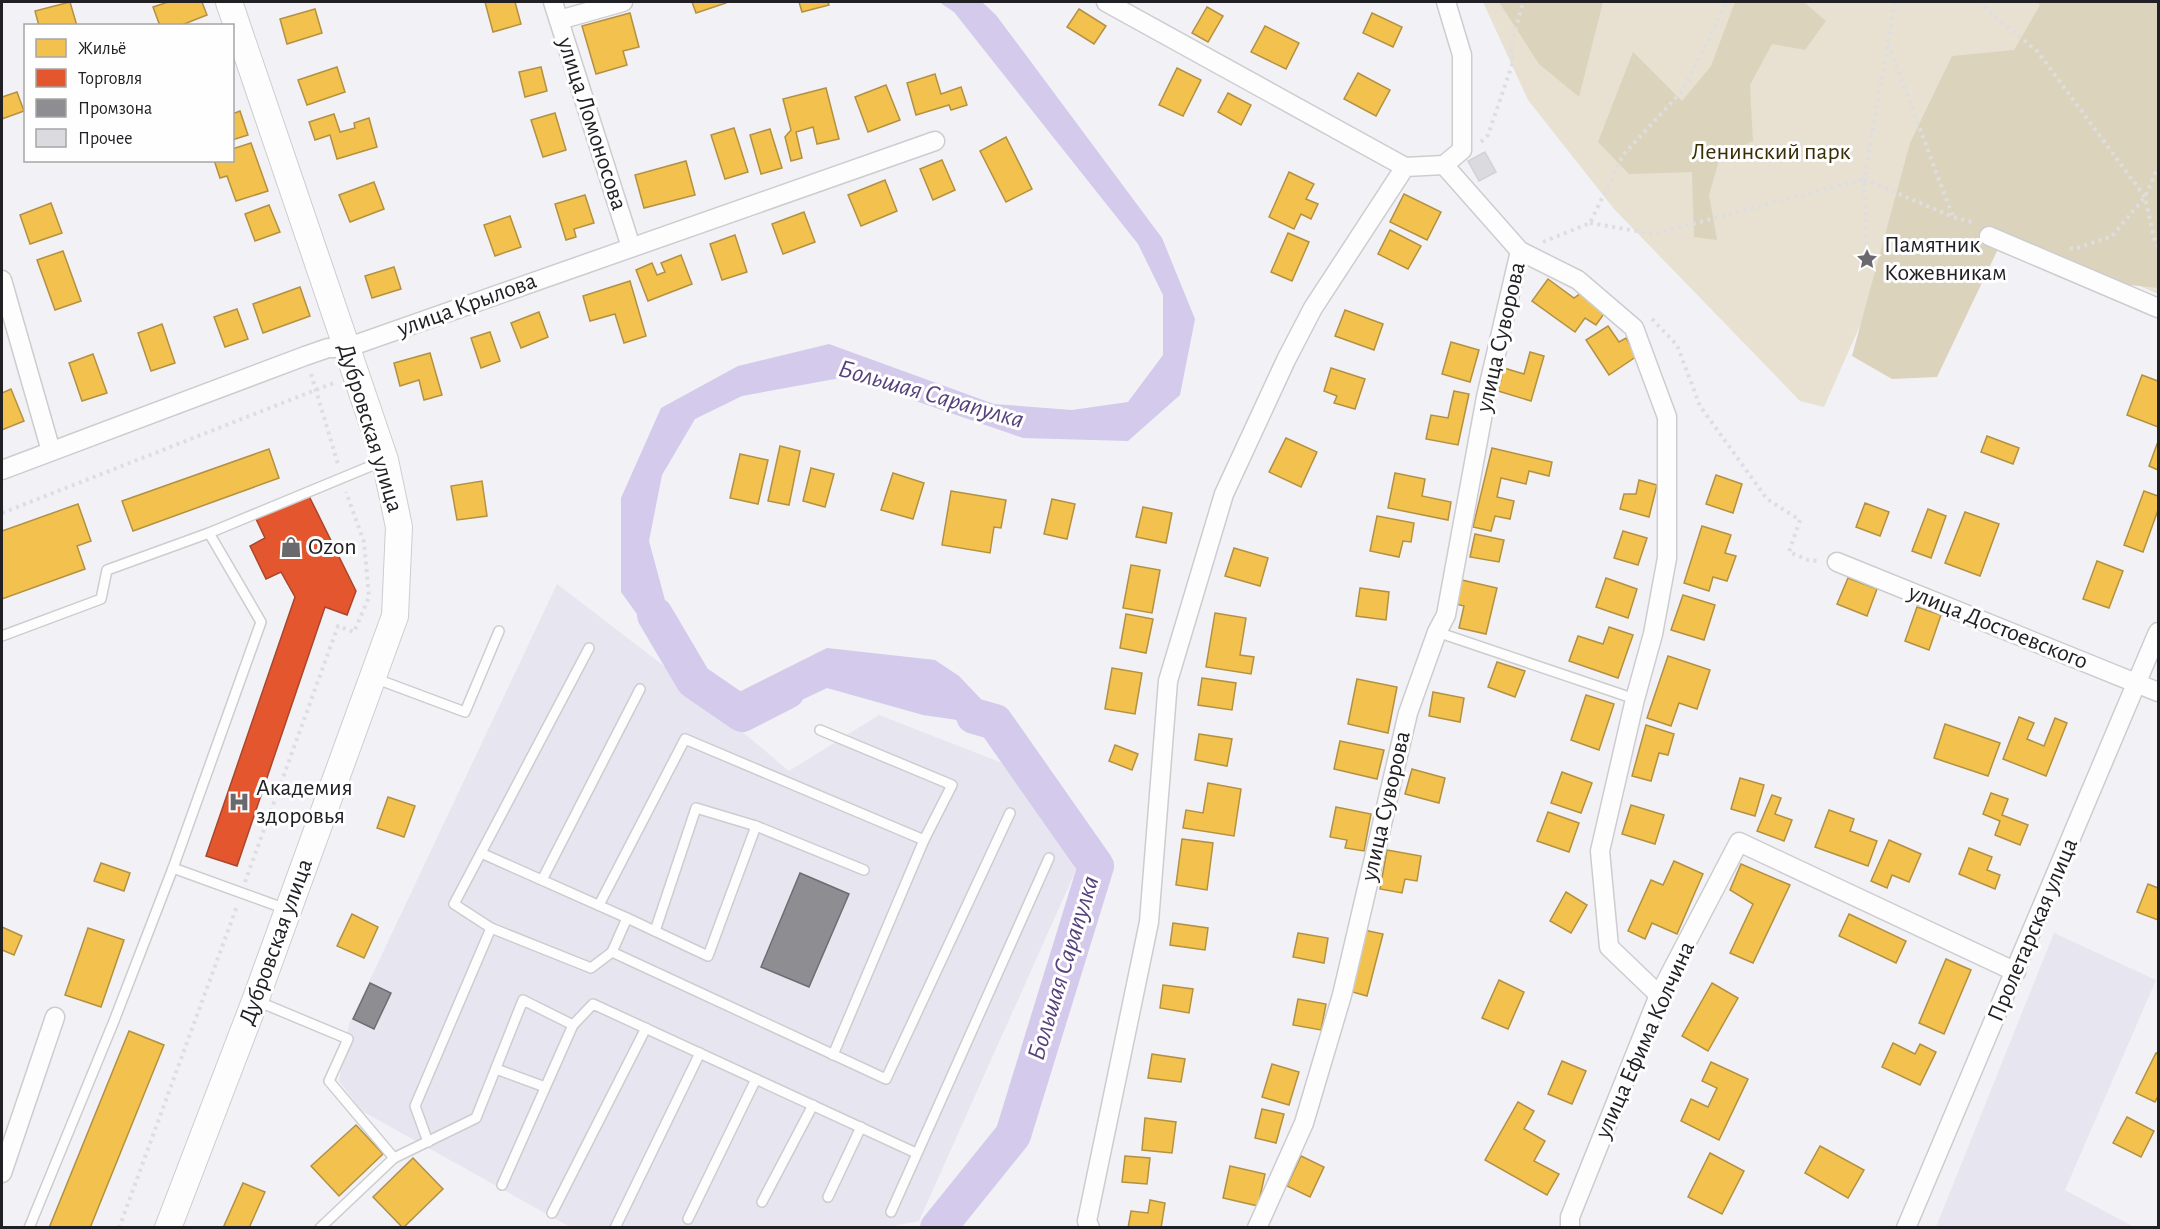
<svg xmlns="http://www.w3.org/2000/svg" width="2160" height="1229" font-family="'Alegreya Sans',sans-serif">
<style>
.built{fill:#e7e5f0}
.green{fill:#e8e1d2}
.forest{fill:#dbd3bc}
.water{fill:#d3caec}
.homes{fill:#f2c14e;stroke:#b39141;stroke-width:1.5}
.shops{fill:#e4572e;stroke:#aa462b;stroke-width:1.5}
.industry{fill:#8d8d92;stroke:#6d6c71;stroke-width:1.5}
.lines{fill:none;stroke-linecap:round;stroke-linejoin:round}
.river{stroke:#d3caec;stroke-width:36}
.building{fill:#dbdade;stroke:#d2d1d4;stroke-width:1.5}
.lane-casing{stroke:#cdcdd0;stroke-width:12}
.street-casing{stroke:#cdcdd0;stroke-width:21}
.secondary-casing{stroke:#cdcdd0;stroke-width:28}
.path{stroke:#dedee0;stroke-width:4;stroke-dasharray:3 4.5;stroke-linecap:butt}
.lane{stroke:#fdfdfe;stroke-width:9}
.street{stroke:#fdfdfe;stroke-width:18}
.secondary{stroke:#fdfdfe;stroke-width:26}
.labels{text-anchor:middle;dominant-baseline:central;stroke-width:6;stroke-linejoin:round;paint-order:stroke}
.street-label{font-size:24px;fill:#212024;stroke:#fefefe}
.park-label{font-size:24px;fill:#382d05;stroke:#fefefe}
.poi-label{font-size:24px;fill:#212024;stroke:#fefefe;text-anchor:start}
.water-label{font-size:26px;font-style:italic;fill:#55427c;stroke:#fefefe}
</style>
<rect width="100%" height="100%" fill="#f2f1f6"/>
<g class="built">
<path d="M557,584L668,669L789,771L879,715L1028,773L1076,870L919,1221L883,1228L570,1227L362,1111L339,1081L349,1024Z"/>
<path d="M2054,933L2156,980L2065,1190L2134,1227H1936Z"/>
</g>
<path class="green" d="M1483,2H2158V294L1920,190L1824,407L1800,401L1614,209L1528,100Z"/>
<g class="forest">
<path d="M1499,2H1603L1579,97L1539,64Z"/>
<path d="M1735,2H1804L1826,21L1805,50L1772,44L1750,85L1753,141L1720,157L1709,195L1717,240L1694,237L1692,172L1629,174L1598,142L1633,52L1682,101L1711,66Z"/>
<path d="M2037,2H2158V288L2073,279L1999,247L1937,377L1892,379L1852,356L1910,143L1952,56L2014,50L2040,5Z"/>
</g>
<g class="water">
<path d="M939,2H982L996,15L1162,238L1195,319L1180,395L1128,441L1023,438L846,377L742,396L695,419L662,475L649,541L682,663L644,624L621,592V498L661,408L738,366L829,344L994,404L1072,410L1128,402L1163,355V295L1138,244L954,12Z"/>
<path d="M827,648L935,660L959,676L1017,737L1000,753L971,722L923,715L827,688L753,723L727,698Z"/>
</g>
<g class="homes">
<path d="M70,2L77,26H39L35,11Z"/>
<path d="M168,2H202L207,15L179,26H160L153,7Z"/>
<path d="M485,2H515L521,24L493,32Z"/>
<path d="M692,2H726V3L696,13Z"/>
<path d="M799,2H828L829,5L802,12Z"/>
<path d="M1207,7L1223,16L1208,42L1192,33Z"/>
<path d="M315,9L322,33L287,44L280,19Z"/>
<path d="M1079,9L1106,26L1094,44L1067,27Z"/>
<path d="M630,13L639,47L623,51L627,65L596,74L582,26Z"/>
<path d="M1372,13L1402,27L1393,47L1363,33Z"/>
<path d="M1265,26L1299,43L1286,69L1251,52Z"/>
<path d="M337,67L345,92L307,105L298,80Z"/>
<path d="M541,67L547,91L525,97L519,72Z"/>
<path d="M1177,68L1201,80L1183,116L1159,105Z"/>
<path d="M1358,73L1390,90L1376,116L1344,99Z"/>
<path d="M935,74L941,94L961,87L967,105L951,110L949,105L916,115L907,83Z"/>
<path d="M886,85L900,120L868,132L855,97Z"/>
<path d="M826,88L839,139L817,144L813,127L796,132L802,158L791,161L785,137L791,130L783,99Z"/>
<path d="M17,92L24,111L2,119V97Z"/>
<path d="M1228,93L1251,105L1241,125L1218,112Z"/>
<path d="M240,111L248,135L232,140V114Z"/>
<path d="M555,113L566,150L543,157L531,120Z"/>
<path d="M334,114L340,132L355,128L354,123L369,118L377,147L337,159L330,135L315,140L309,122Z"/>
<path d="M734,128L748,172L725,179L711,135Z"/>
<path d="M770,129L782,168L761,174L750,135Z"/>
<path d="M1006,137L1032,189L1006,202L980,151Z"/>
<path d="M251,143L268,191L236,201L227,176L220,178L214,160H232V149Z"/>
<path d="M942,160L955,190L933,200L920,169Z"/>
<path d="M686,161L695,195L644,208L635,175Z"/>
<path d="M1289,172L1314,184L1306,199L1318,204L1311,219L1301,214L1294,229L1269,217Z"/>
<path d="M885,180L897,211L861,226L848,195Z"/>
<path d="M374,182L384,209L350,222L339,195Z"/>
<path d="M1404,194L1441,212L1427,240L1390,222Z"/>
<path d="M585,195L594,223L574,229L576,237L566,240L555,204Z"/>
<path d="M51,203L62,233L30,244L20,215Z"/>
<path d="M269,205L280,232L255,241L245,214Z"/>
<path d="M804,212L815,242L783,254L772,224Z"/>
<path d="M510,216L521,247L495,256L484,225Z"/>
<path d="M1390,230L1421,246L1408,269L1378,254Z"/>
<path d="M1288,233L1309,242L1292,281L1271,272Z"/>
<path d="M735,235L747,272L722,280L710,244Z"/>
<path d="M63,251L81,301L55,310L37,260Z"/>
<path d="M681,255L692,284L648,301L636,270L652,263L657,275L665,272L661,263Z"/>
<path d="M394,267L401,289L372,298L365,276Z"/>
<path d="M1548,279L1574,298L1581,293L1606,311L1596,325L1585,318L1575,332L1532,301Z"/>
<path d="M630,281L646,336L624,343L615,314L590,321L583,296Z"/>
<path d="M300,287L310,316L263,333L253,304Z"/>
<path d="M237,309L248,339L225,347L214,317Z"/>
<path d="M1345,310L1383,324L1374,350L1335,336Z"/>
<path d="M539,312L548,337L521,348L511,323Z"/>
<path d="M162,324L175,363L151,371L138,333Z"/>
<path d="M1608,326L1619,342L1626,338L1637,356L1609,375L1586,340Z"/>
<path d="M490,332L500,361L481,368L471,338Z"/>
<path d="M1451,342L1479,350L1470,382L1442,374Z"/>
<path d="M1530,352L1544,356L1531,401L1498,391L1504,368L1524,374Z"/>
<path d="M430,353L442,395L424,400L419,380L400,386L394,363Z"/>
<path d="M93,354L107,393L82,401L69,363Z"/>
<path d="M1331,368L1365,379L1355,409L1334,403L1337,396L1324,391Z"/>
<path d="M2142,375L2158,381V427L2127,415Z"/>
<path d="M11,389L24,421L2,430V393Z"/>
<path d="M1454,391L1469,394L1458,445L1426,439L1431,415L1448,418Z"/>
<path d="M1987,436L2019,448L2013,464L1981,452Z"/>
<path d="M1286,438L1317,452L1301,487L1269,472Z"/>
<path d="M2157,444L2158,445V470L2149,466Z"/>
<path d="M780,446L800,451L789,505L768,501Z"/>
<path d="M1492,448L1552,462L1549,476L1529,471L1526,484L1501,478L1497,497L1514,501L1510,519L1495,516L1491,531L1473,527Z"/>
<path d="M269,449L279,478L133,531L122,501Z"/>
<path d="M740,454L768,460L758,504L730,498Z"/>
<path d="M811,468L834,474L825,507L803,501Z"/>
<path d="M893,473L924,483L913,519L881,510Z"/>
<path d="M1395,473L1425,479L1422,496L1451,502L1448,520L1388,508Z"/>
<path d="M1716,475L1742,484L1733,513L1706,504Z"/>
<path d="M1639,480L1657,485L1649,517L1620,509L1624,494H1636Z"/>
<path d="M482,481L487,516L457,520L451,486Z"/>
<path d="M951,491L1006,500L1001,528L994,527L990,553L942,545Z"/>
<path d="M2144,491L2158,496V510L2143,552L2124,545Z"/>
<path d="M1052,499L1075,504L1067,539L1044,534Z"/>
<path d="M1865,503L1889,512L1880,536L1856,527Z"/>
<path d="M78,504L91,541L77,546L85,569L2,599V531Z"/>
<path d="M1143,507L1172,513L1166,543L1136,537Z"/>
<path d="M1928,509L1946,516L1931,558L1912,551Z"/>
<path d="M1965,512L1999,524L1980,576L1945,563Z"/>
<path d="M1377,516L1414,523L1411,542L1403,541L1399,557L1370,551Z"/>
<path d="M1702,526L1731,535L1725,553L1736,556L1727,581L1713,577L1709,591L1684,583Z"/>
<path d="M1623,531L1647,538L1638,565L1614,558Z"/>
<path d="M1475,534L1504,540L1499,562L1470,557Z"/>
<path d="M1234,548L1268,558L1260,586L1225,576Z"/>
<path d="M2097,561L2123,571L2109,608L2083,599Z"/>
<path d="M1131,565L1160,570L1152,613L1123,608Z"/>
<path d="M1606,578L1637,589L1628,618L1596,607Z"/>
<path d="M1848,578L1877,589L1867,616L1837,604Z"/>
<path d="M1462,580L1497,588L1486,634L1459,628L1464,606L1456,604Z"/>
<path d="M1360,588L1389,592L1386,620L1356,616Z"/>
<path d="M1683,595L1715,605L1704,640L1671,630Z"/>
<path d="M1917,607L1941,615L1929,650L1905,641Z"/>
<path d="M1215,613L1246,618L1240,655L1254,657L1251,674L1206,667Z"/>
<path d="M1126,614L1153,619L1146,653L1120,648Z"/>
<path d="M1609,627L1633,635L1618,678L1569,661L1578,636L1603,644Z"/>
<path d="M1668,656L1710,670L1697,709L1679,703L1671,726L1647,718Z"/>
<path d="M1497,662L1525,671L1515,697L1488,687Z"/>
<path d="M1112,668L1142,673L1135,714L1105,709Z"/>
<path d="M1202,678L1236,683L1232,710L1198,705Z"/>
<path d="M1357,679L1397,687L1388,733L1348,724Z"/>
<path d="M1433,692L1464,698L1460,722L1429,716Z"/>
<path d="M1586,695L1614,704L1599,750L1571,740Z"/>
<path d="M2019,717L2034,723L2027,739L2044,746L2055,718L2067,723L2046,776L2003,759Z"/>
<path d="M1945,724L2000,743L1988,776L1934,758Z"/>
<path d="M1646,725L1674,734L1668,755L1659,753L1651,781L1632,776Z"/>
<path d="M1199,734L1232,739L1227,766L1195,760Z"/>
<path d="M1340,741L1384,750L1377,779L1334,769Z"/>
<path d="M1115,745L1138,754L1132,770L1109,761Z"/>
<path d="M1412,769L1445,778L1439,803L1405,794Z"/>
<path d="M1562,772L1592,783L1581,813L1551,803Z"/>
<path d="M1740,778L1764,785L1755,816L1731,809Z"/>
<path d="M1208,783L1241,789L1234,836L1183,828L1186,810L1203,813Z"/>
<path d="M1991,793L2008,799L2002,815L2028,825L2020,845L1995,835L2000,821L1983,814Z"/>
<path d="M1772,795L1781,798L1775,814L1792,820L1784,841L1757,831Z"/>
<path d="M388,797L415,806L404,837L377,828Z"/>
<path d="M1631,805L1664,815L1655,844L1622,834Z"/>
<path d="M1336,807L1371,814L1364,851L1345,848L1347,840L1330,837Z"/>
<path d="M1829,810L1854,819L1850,831L1877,841L1868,866L1815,847Z"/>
<path d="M1548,812L1579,823L1569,852L1537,841Z"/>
<path d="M1182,839L1213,843L1207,890L1176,885Z"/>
<path d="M1889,840L1921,854L1909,882L1892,875L1887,888L1871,881Z"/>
<path d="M1969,848L1992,857L1987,870L2000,875L1995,889L1959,874Z"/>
<path d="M1387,850L1421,856L1417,881L1405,879L1402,893L1380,889Z"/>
<path d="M1674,861L1703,874L1677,934L1652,923L1645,939L1628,931L1651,880L1663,885Z"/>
<path d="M101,863L130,873L124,891L94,881Z"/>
<path d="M1741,864L1790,885L1753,963L1730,953L1753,904L1730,890Z"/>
<path d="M2148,884L2158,888V920L2137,912Z"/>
<path d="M1566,892L1587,905L1571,933L1550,921Z"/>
<path d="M352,914L378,927L364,958L337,946Z"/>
<path d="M1849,914L1906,941L1896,963L1839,936Z"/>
<path d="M1173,923L1208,928L1205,950L1170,945Z"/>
<path d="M2,927L22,936L14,955L2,950Z"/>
<path d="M88,928L124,940L101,1007L65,995Z"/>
<path d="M1364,930L1383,934L1367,996L1349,991Z"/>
<path d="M1298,933L1328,938L1324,963L1293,957Z"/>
<path d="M1946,959L1971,970L1944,1034L1919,1023Z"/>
<path d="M1499,980L1524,992L1508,1029L1482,1018Z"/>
<path d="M1712,983L1738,998L1708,1051L1682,1036Z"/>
<path d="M1163,985L1193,989L1189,1013L1160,1008Z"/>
<path d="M1298,999L1326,1004L1321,1030L1293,1025Z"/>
<path d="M129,1031L164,1045L90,1228H49Z"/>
<path d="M1893,1043L1915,1054L1920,1044L1936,1052L1920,1085L1882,1067Z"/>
<path d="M2156,1053L2158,1054V1096L2155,1102L2136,1093Z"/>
<path d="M1152,1054L1185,1059L1181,1082L1148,1078Z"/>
<path d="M1562,1061L1586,1071L1572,1104L1548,1094Z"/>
<path d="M1711,1062L1748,1079L1719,1140L1681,1121L1691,1099L1708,1107L1717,1088L1702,1081Z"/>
<path d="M1272,1064L1299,1072L1289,1105L1262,1097Z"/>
<path d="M1518,1102L1534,1111L1524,1129L1545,1141L1534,1161L1559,1174L1547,1195L1485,1160Z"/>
<path d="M1262,1109L1284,1114L1276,1143L1255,1138Z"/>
<path d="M2127,1117L2154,1131L2141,1157L2113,1143Z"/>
<path d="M1145,1118L1176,1122L1172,1153L1142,1150Z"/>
<path d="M356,1125L383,1154L339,1196L311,1166Z"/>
<path d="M1820,1146L1864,1170L1848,1198L1805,1173Z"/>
<path d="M1710,1153L1744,1171L1722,1214L1688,1197Z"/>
<path d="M1125,1156L1150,1158L1147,1184L1122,1182Z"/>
<path d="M1301,1156L1324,1167L1310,1197L1287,1186Z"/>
<path d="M413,1158L443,1189L403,1228L373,1197Z"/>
<path d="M1230,1166L1265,1174L1258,1206L1223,1198Z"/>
<path d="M243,1183L265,1192L249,1228H223Z"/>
<path d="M1150,1200L1165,1203L1161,1228H1128L1131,1211L1148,1213Z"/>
</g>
<path class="shops" d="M309,496L356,591L347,615L325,607L237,866L206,856L295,597L281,572L266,579L250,546L265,538L256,519Z"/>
<g class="industry">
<path d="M800,873L849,894L809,987L761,967Z"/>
<path d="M370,983L391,993L374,1029L353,1019Z"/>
</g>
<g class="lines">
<g class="river">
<path d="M655,615L694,681L742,714L787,691"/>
<path d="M938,1228L1013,1135L1096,866L995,722L974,716"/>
</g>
</g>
<path class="building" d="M1485,152L1496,172L1479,181L1468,161Z"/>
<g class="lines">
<defs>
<g id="lane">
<path d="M1437,632L1635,699"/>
<path d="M2,636L101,599L107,570L209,533L383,461"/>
<path d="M374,678L465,712L499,631"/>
<path d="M481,853L627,918L612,952"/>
<path d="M173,868L286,909"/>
<path d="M542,880L640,689"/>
<path d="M599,905L685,739L924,840L952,785L820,730"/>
<path d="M627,918L708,956L756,826L864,870"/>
<path d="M491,928L454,904L589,648"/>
<path d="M655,931L696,808L756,826"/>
<path d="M257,1001L348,1039L329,1081L394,1158L476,1118L523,1000L573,1025L593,1004L916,1153"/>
<path d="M833,1055L924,840"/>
<path d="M496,1069L545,1087"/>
<path d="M428,1142L415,1106L491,928L591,968L612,952L886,1079L1010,813"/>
<path d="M502,1185L573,1025"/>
<path d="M828,1197L861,1127"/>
<path d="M762,1202L813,1105"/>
<path d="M891,1212L1049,858"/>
<path d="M552,1213L646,1028"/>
<path d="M688,1219L756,1079"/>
<path d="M29,1228L114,1021L173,868L261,622L209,533"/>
<path d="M320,1228L394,1158"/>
<path d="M615,1228L700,1053"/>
</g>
<g id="street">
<path d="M553,2L631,247"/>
<path d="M1106,2L1405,167"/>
<path d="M559,20L623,2"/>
<path d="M1444,165L1520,251"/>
<path d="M1989,236L2158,308"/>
<path d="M2,280L51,451"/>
<path d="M2,470L305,356L328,348H346L935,141"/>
<path d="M1837,562L2158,692"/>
<path d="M2,1173L55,1017"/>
<path d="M1090,1228L1087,1221L1149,922L1168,681L1224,494L1286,360L1313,308L1405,167L1444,165L1462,150V55L1446,2"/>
<path d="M1257,1228L1304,1123L1342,995L1408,713L1437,632L1446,615L1486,397L1520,251L1578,280L1634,328L1667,417V558L1653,634L1635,699L1600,851L1609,947L1659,995"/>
<path d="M1570,1228V1217L1659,995L1739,842L2016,972"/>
<path d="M1906,1228L2158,632"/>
</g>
<path id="secondary" d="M168,1228L255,1001L395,616L399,527L385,460L229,2"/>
</defs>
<use href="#lane" class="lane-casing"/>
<use href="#street" class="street-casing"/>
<use href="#secondary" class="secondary-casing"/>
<g class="path">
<path d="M1895,2L1864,179L1953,217L1976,223"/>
<path d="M1978,2L2038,52L2145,197L2155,242L2158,246"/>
<path d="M1888,44L1953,217"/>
<path d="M1481,142L1488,135L1513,62L1511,47L1523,2"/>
<path d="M1590,223L1654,234L1864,179L1867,259"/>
<path d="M1543,242L1590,223L1623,155L1683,90L1727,2"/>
<path d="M2070,248L2075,249L2112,236L2145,197L2158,167"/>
<path d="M1652,319L1677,345L1700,406L1767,499L1800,520L1789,552L1808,560L1821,561"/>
<path d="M311,374L338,464"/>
<path d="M2,513L336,382"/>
<path d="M245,882L338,626L354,632L369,597L364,542L346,492"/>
<path d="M119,1228L237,906"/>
</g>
<use href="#lane" class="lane"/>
<use href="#street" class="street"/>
<use href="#secondary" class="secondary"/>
</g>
<defs>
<symbol id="sight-bare" viewBox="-9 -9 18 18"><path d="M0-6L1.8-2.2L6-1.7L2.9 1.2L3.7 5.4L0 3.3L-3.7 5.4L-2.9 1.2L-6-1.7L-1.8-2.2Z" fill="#6a696e" stroke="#fefefe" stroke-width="2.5" paint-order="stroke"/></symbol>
<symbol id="shop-bare" viewBox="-9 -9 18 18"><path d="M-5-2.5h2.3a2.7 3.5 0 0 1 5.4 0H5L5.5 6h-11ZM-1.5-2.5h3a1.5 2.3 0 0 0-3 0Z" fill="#6a696e" stroke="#fefefe" stroke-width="2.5" paint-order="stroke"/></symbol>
<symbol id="hospital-bare" viewBox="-9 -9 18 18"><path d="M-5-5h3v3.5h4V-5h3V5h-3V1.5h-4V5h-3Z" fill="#6a696e" stroke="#fefefe" stroke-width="2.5" paint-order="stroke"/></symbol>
</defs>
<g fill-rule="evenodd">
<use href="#sight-bare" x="1852" y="244" width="30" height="30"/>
<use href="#shop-bare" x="276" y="532" width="30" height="30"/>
<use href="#hospital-bare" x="224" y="787" width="30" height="30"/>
</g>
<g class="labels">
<g class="street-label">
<text transform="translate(592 124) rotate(72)">улица Ломоносова</text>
<text transform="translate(467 305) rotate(-20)">улица Крылова</text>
<text transform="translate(1501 337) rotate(-77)">улица Суворова</text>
<text transform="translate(370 428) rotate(73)">Дубровская улица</text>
<text transform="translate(1998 627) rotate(22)">улица Достоевского</text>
<text transform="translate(1386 806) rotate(-77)">улица Суворова</text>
<text transform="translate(2033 930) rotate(-67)">Пролетарская улица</text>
<text transform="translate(276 942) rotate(-70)">Дубровская улица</text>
<text transform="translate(1645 1040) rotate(-66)">улица Ефима Колчина</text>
</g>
<g class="park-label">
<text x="1771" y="152">Ленинский парк</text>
</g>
<g class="poi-label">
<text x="1884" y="245">Памятник<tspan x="1884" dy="28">Кожевникам</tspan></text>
<text x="308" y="547">Ozon</text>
<text x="256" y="788">Академия<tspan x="256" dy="28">здоровья</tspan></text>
</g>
<g class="water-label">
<text transform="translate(931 394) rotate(16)">Большая Сарапулка</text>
<text transform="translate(1063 968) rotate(-73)">Большая Сарапулка</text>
</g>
</g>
<rect width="2160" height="1229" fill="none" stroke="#212024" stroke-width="6"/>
<rect x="24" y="24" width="210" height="138" fill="#fefefe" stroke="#a6a5a7" stroke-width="1.5"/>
<rect x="36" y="39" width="30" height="18" fill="#f2c14e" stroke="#a6a5a7" stroke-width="1.5"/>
<text x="78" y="54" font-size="18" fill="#212024">Жильё</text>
<rect x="36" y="69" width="30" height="18" fill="#e4572e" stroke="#a6a5a7" stroke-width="1.5"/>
<text x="78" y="84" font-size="18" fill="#212024">Торговля</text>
<rect x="36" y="99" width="30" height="18" fill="#8d8d92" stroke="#a6a5a7" stroke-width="1.5"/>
<text x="78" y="114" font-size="18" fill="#212024">Промзона</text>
<rect x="36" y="129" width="30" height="18" fill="#dbdade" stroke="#a6a5a7" stroke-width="1.5"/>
<text x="78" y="144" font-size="18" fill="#212024">Прочее</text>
</svg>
